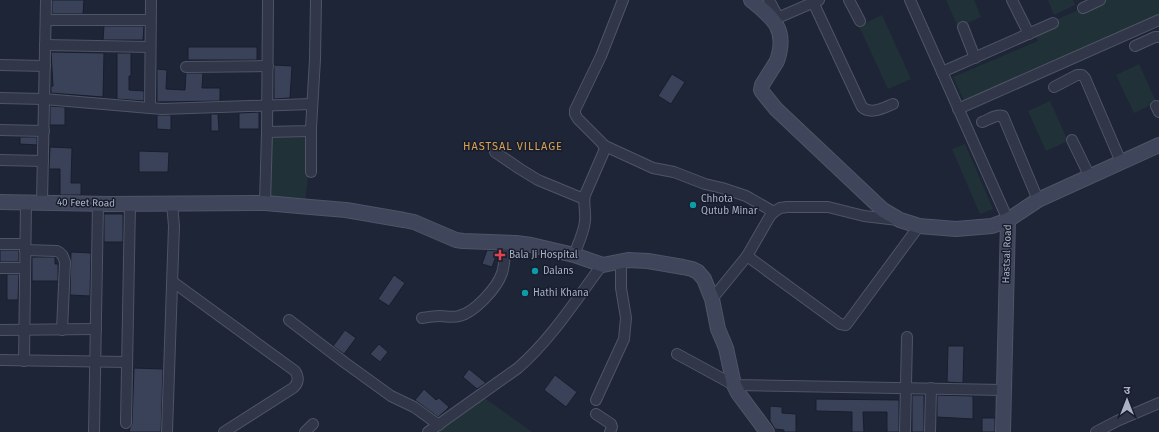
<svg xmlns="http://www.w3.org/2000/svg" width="1159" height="432" font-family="'Fira Sans','Noto Sans Devanagari',sans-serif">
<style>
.green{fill:#203238}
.building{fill:#394258;stroke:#191e2e}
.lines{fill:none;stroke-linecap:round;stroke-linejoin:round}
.street-casing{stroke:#4f5466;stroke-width:12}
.secondary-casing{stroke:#4f5466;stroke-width:16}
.street{stroke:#313748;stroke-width:10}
.secondary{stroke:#3f455b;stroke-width:14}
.culture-dot{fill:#0f9aa8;stroke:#171d2c;stroke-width:1.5}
.health-dot{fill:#e0444e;stroke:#171d2c;stroke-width:1.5}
.labels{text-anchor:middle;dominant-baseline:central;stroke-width:3;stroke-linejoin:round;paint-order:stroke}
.poi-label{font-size:10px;fill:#abb1c5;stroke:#171d2c;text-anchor:start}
.street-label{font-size:10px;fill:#abb1c5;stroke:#171d2c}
.neighbourhood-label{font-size:11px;letter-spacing:1px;fill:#daa151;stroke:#171d2c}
</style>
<rect width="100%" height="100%" fill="#1e2537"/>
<g class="green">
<path d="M946,0H974L981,17L958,27Z"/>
<path d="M1048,0H1073L1075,5L1054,15Z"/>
<path d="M1101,0H1159V24L967,107L953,77L1038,41L1033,30Z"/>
<path d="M882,15L911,79L888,89L859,26Z"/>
<path d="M1139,64L1156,102L1134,113L1116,75Z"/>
<path d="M1050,101L1068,141L1046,151L1028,111Z"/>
<path d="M270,133H310V157L305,202L266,201Z"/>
<path d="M965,144L993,209L980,214L952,149Z"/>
<path d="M483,397L532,432H431Z"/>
</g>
<g class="building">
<path d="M52,0H84L83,14H52Z"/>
<path d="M104,26H144L143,40H103Z"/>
<rect x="188" y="47" width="69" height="13"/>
<path d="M51,52L104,53L103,97L51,93V86H53Z"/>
<path d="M117,53H131V76H129V90L144,91V101L117,99Z"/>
<path d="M274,65L292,66L290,98L274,99Z"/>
<path d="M157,69L167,70L166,89L185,90L186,73H203L202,88H220V101L157,102Z"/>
<path d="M672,74L685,82L671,104L658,96Z"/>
<path d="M50,106L65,107V125H50Z"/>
<path d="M259,112V129H239V113Z"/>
<path d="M211,114H218L219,131H211Z"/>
<path d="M157,115H171V130L157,129Z"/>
<path d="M20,137H37V145L20,144Z"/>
<path d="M50,147L72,148L71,183H81V195H60V169H49Z"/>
<path d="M139,151L169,152L168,172H139Z"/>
<rect x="104" y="214" width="19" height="28"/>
<rect x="0" y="250" width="19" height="12"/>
<path d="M487,250L498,251L492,267L482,264Z"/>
<path d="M71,252L91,253L90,296L70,295Z"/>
<path d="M32,257H55V264H58V281H32Z"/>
<path d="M7,274H19L18,300H7Z"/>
<path d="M394,275L405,283L389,306L378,299Z"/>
<path d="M345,330L356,338L344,354L333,346Z"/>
<path d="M379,344L388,352L380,362L370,354Z"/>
<path d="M948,346H964L963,383L947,382Z"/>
<path d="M134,368L163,369L161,432H129L130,428L132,423Z"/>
<path d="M469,369L486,383L477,389L463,377Z"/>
<path d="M555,375L577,392L566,407L544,390Z"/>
<path d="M424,389L436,400L439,398L449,407L444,412L438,417L415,400Z"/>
<rect x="912" y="395" width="12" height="37"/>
<path d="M937,395L973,396V419L937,417Z"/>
<path d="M816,399L899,400V432H887V412H863L864,432H852V412L816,411Z"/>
<path d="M770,406L782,407V413L796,414V432H784V430L775,429L770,421Z"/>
<rect x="982" y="418" width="13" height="14"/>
</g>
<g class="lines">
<defs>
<g id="street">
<path d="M769,0L778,17"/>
<path d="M849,0L860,21"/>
<path d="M910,0L1008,220"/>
<path d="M1012,0L1029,34"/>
<path d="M813,2L862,107C871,115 883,108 893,104"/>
<path d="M1083,8L1100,0"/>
<path d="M769,14L774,16H782L819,0"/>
<path d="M46,20H150"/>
<path d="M963,27L975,58"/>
<path d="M45,45L150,47"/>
<path d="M1135,46L1155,37H1159"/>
<path d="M0,65L45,66"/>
<path d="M186,67L268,66"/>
<path d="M942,72L1053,23"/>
<path d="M1054,87L1077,75H1082L1085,78L1121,162"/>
<path d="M0,98L44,99L162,109L312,104"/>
<path d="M1156,106L1159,112"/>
<path d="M150,108L151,0"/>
<path d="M958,109L1159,20"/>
<path d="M982,122C988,120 996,114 1003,116L1038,200"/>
<path d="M0,130L44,131"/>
<path d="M311,130V172"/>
<path d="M267,132L309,131L311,128L315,59L316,0"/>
<path d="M1072,140L1090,177"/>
<path d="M603,145L653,168L674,172L705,184L722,188L746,196L774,212"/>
<path d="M495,152L520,169L538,180L584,199"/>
<path d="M0,160L43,161"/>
<path d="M42,202L46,0"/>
<path d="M265,203L267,132L268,0"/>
<path d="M0,244H25"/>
<path d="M25,250L57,251C62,253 63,256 65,262L62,330"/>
<path d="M574,255C578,244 584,232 585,221C586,212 583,203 585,195L605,149L603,144L578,119L575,114V110L601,56L623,0"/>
<path d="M747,256L840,324L846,325L919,226"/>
<path d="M0,268H25"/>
<path d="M173,282L295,371C299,377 299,383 293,388L224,432"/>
<path d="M712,299L747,256L770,216L774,212L780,208L787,207H828L864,216L898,220"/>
<path d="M422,318C428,317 434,316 440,316C446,316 453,318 459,316C474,313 497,288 502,273C505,264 505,253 505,243"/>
<path d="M289,320L344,362L391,396L414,407L439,425"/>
<path d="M0,330L96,329"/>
<path d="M677,354L734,385L1003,390"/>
<path d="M0,360L127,362"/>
<path d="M24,361L26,202"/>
<path d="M596,400L624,339L626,318L621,288V262"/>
<path d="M596,414L611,424L612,427L610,432"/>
<path d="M126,423L130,204"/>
<path d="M94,432L98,204"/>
<path d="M167,432L174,226L172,204"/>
<path d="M305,432L313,424"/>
<path d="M428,432L518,368C550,340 574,303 599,269L603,265"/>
<path d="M905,432L907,337"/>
<path d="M930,432L931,388"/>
<path d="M1096,432L1117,421L1159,403"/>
</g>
<g id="secondary">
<path d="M751,0C773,18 788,29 777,61L762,85L761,90L763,93L776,109L883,210L900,220L919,226L956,229L992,226L1008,220L1038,200L1159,145"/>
<path d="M0,202L108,204L265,203L310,207L346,210L404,220L414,222L456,240L463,241L516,243L531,245L574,255L603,265L628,260L648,261L683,267L692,269L698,272L704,279L712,299L718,329L726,348L734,385L738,393L767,432"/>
<path d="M1003,432L1008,220"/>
</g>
</defs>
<use href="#street" class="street-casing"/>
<use href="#secondary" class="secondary-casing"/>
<use href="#street" class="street"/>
<use href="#secondary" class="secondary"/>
</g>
<g class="culture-dot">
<circle cx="693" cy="205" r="4"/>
<circle cx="535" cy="271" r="4"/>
<circle cx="525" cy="293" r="4"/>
</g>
<path class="health-dot" d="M498 249h4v4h4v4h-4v4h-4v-4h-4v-4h4z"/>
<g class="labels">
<g class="poi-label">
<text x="701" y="199">Chhota<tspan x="701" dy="12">Qutub Minar</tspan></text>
<text x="509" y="255">Bala Ji Hospital</text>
<text x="543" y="271">Dalans</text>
<text x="533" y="293">Hathi Khana</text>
</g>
<g class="street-label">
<text transform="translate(86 203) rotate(1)">40 Feet Road</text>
<text transform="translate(1007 254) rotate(-88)">Hastsal Road</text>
</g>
<g class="neighbourhood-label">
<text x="513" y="146">HASTSAL VILLAGE</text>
</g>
</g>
<g transform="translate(1127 400)" stroke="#171d2c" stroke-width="3" paint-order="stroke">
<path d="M0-3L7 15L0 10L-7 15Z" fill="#abb1c5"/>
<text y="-6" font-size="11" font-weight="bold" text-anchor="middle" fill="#abb1c5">उ</text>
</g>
</svg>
